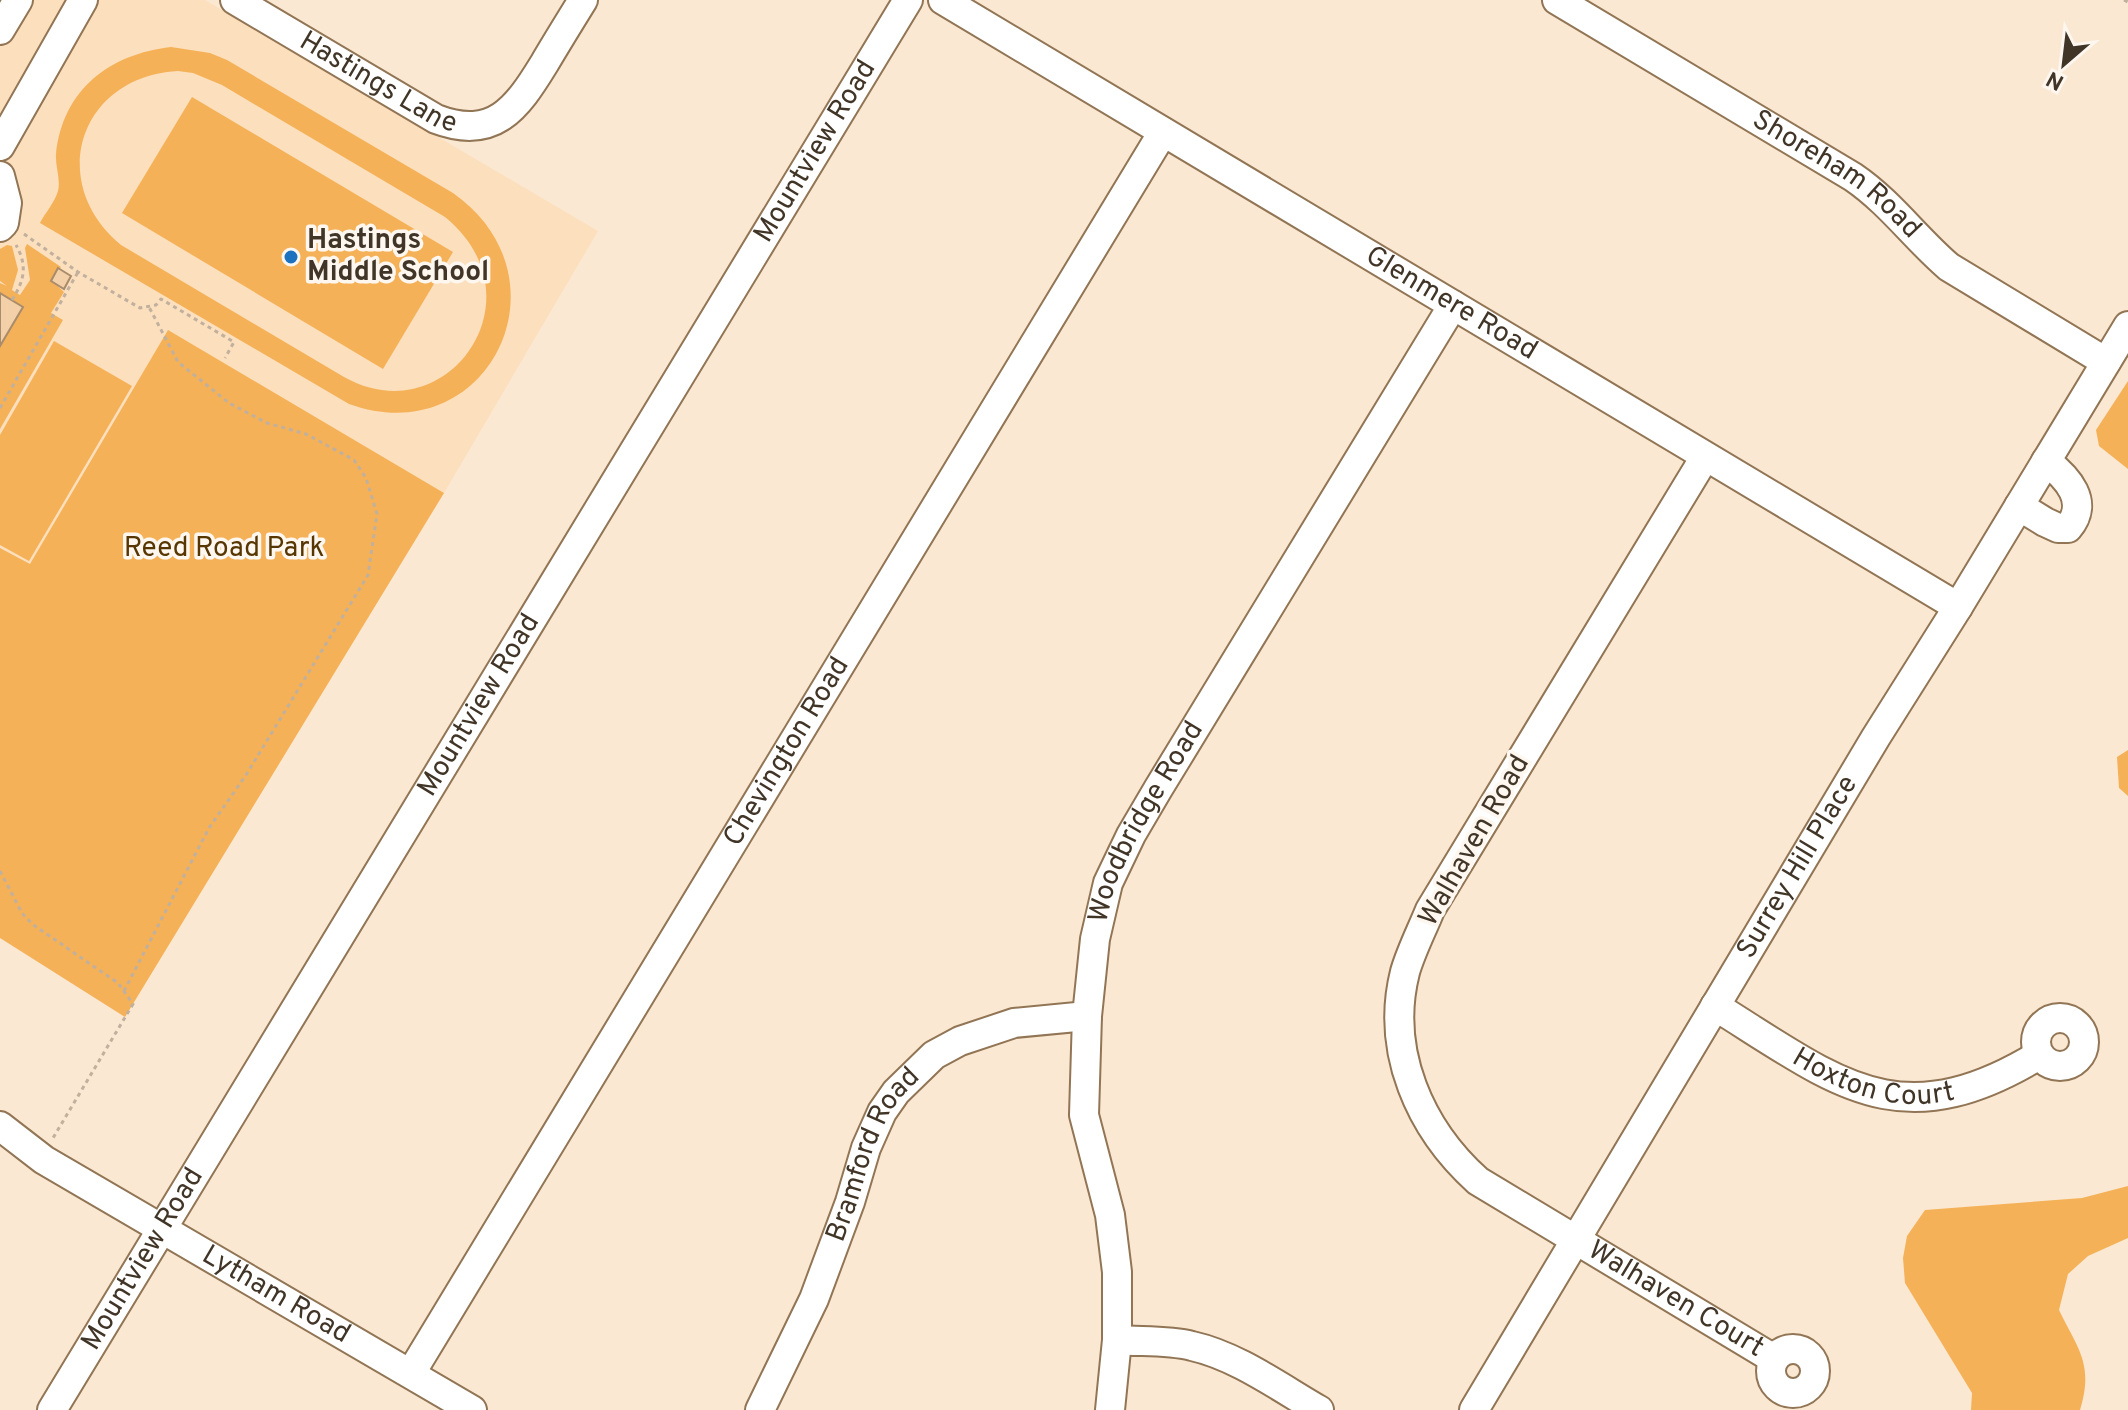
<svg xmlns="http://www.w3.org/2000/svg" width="2128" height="1410" font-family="Overpass,sans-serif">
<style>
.built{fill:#fcdfbd}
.green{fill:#f5b157;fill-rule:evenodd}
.building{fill:#f3d0a7;stroke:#a98c6b;stroke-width:2}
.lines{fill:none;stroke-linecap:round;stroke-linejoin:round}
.minor-casing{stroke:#917555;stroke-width:32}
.path{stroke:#c0b09d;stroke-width:3;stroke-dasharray:4 4;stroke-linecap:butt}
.minor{stroke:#fff;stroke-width:28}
.poi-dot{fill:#1c72bf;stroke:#fdf7f0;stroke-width:3}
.labels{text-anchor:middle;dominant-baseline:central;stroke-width:7;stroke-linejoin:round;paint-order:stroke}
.street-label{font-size:28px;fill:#413527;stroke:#fdf7f0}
.poi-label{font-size:28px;font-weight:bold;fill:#413527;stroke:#fdf7f0;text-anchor:start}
.park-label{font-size:28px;fill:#583600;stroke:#fdf7f0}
</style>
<rect width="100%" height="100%" fill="#fae8d2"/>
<path class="built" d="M0,0H205L598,231L444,493L168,331L30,565L0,548V429L63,320L0,283Z"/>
<g class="green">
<path d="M171,47L210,53L227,60L453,193C574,278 488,454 349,404L40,223C45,213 55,202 58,191C61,180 55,166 56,154C63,89 110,54 171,47ZM178,71L193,73L222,85L445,217C544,298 447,435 344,377L121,245C45,182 80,76 178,71Z"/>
<path d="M192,97L453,252L383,369L122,213Z"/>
<path d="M27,244L61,267L51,280L64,292L51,313L63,320L0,429V283L7,286L0,281V249L7,245L12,246L18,270L12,290L20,295L30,280L25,248Z"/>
<path d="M168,330L444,493L125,1017L0,938V548L30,564Z"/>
<path d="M54,341L132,386L29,561L0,545V435Z"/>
<path d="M2128,381V469L2099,446L2096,430Z"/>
<path d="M2128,750V796L2119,788L2117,757Z"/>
<path d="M2128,1186V1238L2088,1256L2068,1274L2059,1310C2078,1349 2094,1364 2080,1410H1971L1972,1393L1905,1283L1903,1258L1907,1236L1925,1210L2082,1198Z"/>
</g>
<g class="building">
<path d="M58,268L71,276L64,289L51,281Z"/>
<path d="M0,293L23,307L0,346Z"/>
</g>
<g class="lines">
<defs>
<g id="minor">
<path id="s1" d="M235,0L436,119C494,141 517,108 544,64C557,42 570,21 583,0"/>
<path id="s2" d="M943,0L1958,607"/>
<path id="s3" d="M1557,0L1853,177C1891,203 1915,238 1949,267L2106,362"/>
<path d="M0,30L18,0"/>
<path d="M0,146L83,0"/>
<path d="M0,176L7,203L4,223L0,227"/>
<path id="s4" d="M1705,457L1430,910C1422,930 1411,951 1405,972C1385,1051 1420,1129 1478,1181L1774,1359"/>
<path d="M2019,506L2045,522L2058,528H2068C2090,502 2068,478 2046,461"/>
<path id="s5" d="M1715,1006C1837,1082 1899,1140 2039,1055"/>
<circle cx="2060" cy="1042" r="24"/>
<path id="s6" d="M0,1126L44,1160L472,1410"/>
<path d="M1117,1340C1142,1342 1168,1340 1192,1346C1237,1356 1279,1387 1319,1410"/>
<circle cx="1793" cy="1371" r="22"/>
<path id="s7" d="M411,1373L1163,132"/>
<path id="s8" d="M52,1410L908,0"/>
<path id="s9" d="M760,1410L814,1299L850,1202L866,1148L882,1112L896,1092L934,1055L960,1041L1014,1023L1087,1016"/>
<path id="s10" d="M1110,1410L1117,1340V1272L1110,1215L1084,1115L1087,1016L1095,939L1108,883L1131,835L1158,789L1453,305"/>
<path id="s11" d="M1474,1410L1876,737L1958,607L2128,326"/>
</g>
</defs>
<use href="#minor" class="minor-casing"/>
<g class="path">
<path d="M2124,0L2128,2"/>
<path d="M24,234L78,272L140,308L156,305L161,299L234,342L225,358"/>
<path d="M12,300C24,281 28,266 16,245"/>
<path d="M0,408L78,272"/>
<path d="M0,871L22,913L32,924L118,983L133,1004L53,1138"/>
<path d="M124,991L209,828L246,775L368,575L377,514L366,478L354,460L306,434L267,423L229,403L178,362L149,307"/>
</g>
<use href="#minor" class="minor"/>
</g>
<circle class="poi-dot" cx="291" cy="257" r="8"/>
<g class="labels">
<g class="street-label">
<text stroke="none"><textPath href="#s1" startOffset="166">Hastings Lane</textPath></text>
<text stroke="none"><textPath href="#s8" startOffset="1472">Mountview Road</textPath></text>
<text stroke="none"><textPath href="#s3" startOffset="330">Shoreham Road</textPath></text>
<text stroke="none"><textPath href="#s2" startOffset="592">Glenmere Road</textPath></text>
<text stroke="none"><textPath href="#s8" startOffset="824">Mountview Road</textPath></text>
<text stroke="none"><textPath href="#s7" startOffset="726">Chevington Road</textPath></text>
<text stroke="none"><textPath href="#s10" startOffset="604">Woodbridge Road</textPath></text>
<text transform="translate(1475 841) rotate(-60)">Walhaven Road</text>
<text stroke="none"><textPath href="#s11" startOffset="632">Surrey Hill Place</textPath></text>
<text stroke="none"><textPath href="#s5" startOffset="178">Hoxton Court</textPath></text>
<text stroke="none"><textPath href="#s9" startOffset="280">Bramford Road</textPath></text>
<text stroke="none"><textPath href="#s8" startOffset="176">Mountview Road</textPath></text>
<text stroke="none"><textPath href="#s6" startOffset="324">Lytham Road</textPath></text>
<text stroke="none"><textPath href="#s4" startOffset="1060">Walhaven Court</textPath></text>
</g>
<g class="poi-label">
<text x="307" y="241">Hastings<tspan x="307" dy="32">Middle School</tspan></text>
</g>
<g class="park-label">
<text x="224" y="549">Reed Road Park</text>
</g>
</g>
<g transform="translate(2064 64) rotate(208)" stroke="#fdf7f0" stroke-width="6" paint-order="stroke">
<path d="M0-6L14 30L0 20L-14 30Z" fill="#413527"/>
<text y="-12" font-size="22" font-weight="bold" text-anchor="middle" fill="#413527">N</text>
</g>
</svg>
